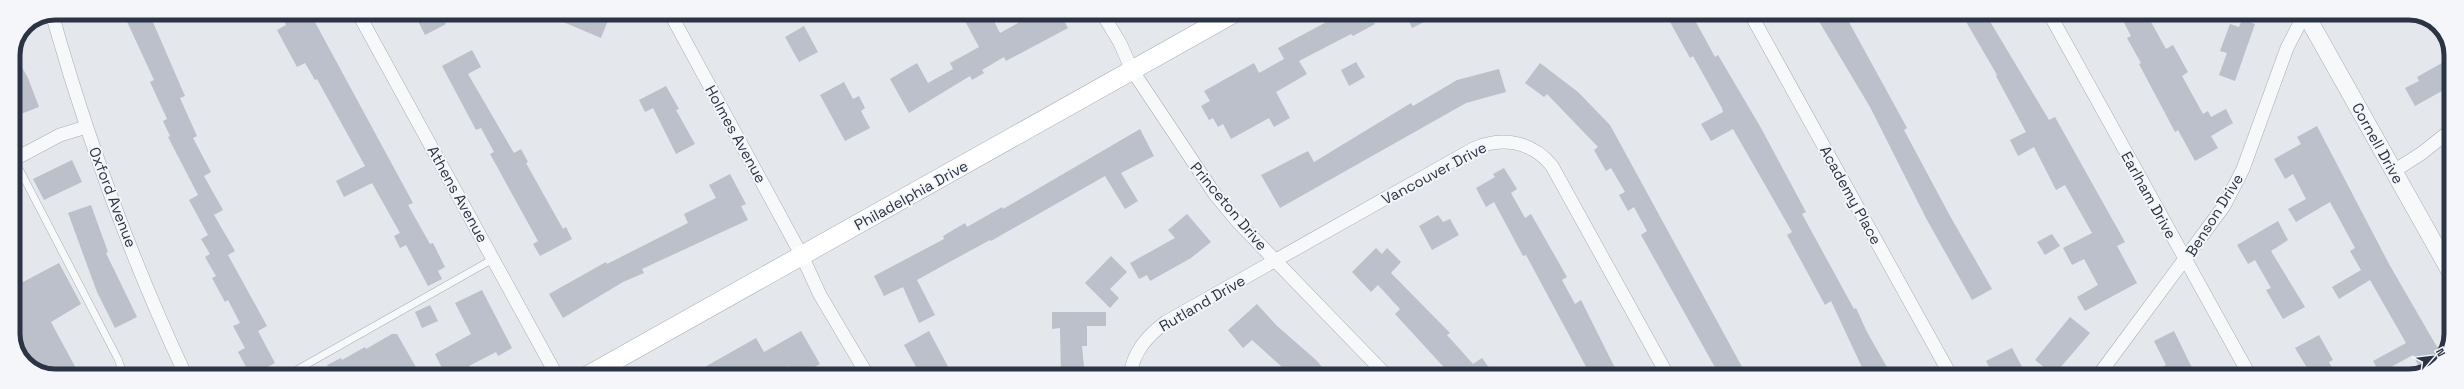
<svg xmlns="http://www.w3.org/2000/svg" width="2464" height="389" font-family="'Space Grotesk',sans-serif">
<style>
.building{fill:#bbc0ca}
.lines{fill:none;stroke-linecap:round;stroke-linejoin:round}
.service-casing{stroke:#a9aeb7;stroke-width:8}
.minor-casing{stroke:#a9aeb7;stroke-width:14}
.tertiary-casing{stroke:#a9aeb7;stroke-width:18}
.secondary-casing{stroke:#a9aeb7;stroke-width:20}
.service{stroke:#f7f8fa;stroke-width:7}
.minor{stroke:#f7f8fa;stroke-width:13}
.tertiary{stroke:#f7f8fa;stroke-width:17}
.secondary{stroke:#fff;stroke-width:19}
.labels{text-anchor:middle;dominant-baseline:central;stroke-width:4;stroke-linejoin:round;paint-order:stroke}
.street-label{font-size:15px;fill:#2b3445;stroke:#f4f6f9}
.rim{fill:none;stroke:#2b3445;stroke-width:5}
</style>
<rect width="100%" height="100%" fill="#e4e7ec"/>
<g class="building">
<path d="M123,13H149L185,96L180,98L197,136L193,138L211,172L204,176L223,210L214,215L235,251L228,255L267,326L258,331L275,363L251,376L238,352L245,348L233,326L240,323L228,300L225,302L212,278L216,276L205,257L210,254L201,239L208,235L189,200L198,195L168,137L170,136L163,121L167,119L150,82L154,80Z"/>
<path d="M297,13H310L413,203L408,205L430,244L433,243L445,267L438,271L442,279L428,286L406,245L400,248L394,236L400,233L372,183L344,197L336,181L365,166L317,79L315,80L305,63L297,67L277,30L286,25L284,20Z"/>
<path d="M414,13H440L446,24L425,35Z"/>
<path d="M542,13H611L601,38Z"/>
<path d="M980,13H990L1000,33L1036,13H1060L1068,28L1006,61L1004,57L982,70L984,73L972,80L970,76L909,113L890,79L917,63L928,83L953,69L950,63L979,47L965,21Z"/>
<path d="M1343,13H1369L1375,24L1353,36L1351,34L1299,61L1307,74L1276,92L1290,118L1274,127L1269,118L1231,139L1223,124L1218,127L1213,118L1209,120L1201,106L1210,101L1204,91L1254,63L1259,73L1284,59L1278,48Z"/>
<path d="M1405,13H1442L1412,28Z"/>
<path d="M1665,13H1691L1715,57L1718,55L1761,128L1806,212L1802,214L1854,309L1856,308L1867,332L1892,376H1866L1831,301L1825,305L1787,235L1792,232L1733,129L1711,141L1701,124L1723,112L1722,108L1693,56L1690,58Z"/>
<path d="M1814,13H1844L1907,128L1904,130L1950,216L1992,289L1972,300L1927,220L1870,107Z"/>
<path d="M1961,13H1985L2049,120L2055,117L2125,242L2117,246L2137,283L2085,311L2077,297L2098,285L2084,259L2072,265L2063,248L2092,233L2065,185L2056,190L2034,147L2018,156L2010,140L2026,132L1996,76L1997,75Z"/>
<path d="M2119,13H2146L2166,49L2173,45L2188,72L2182,76L2203,114L2208,111L2211,117L2226,109L2233,123L2211,136L2218,148L2195,161L2178,130L2175,132L2139,64L2141,63L2127,38L2131,36Z"/>
<path d="M2242,19L2255,24L2235,81L2219,75L2227,53L2220,51L2230,24L2239,27Z"/>
<path d="M804,26L818,52L799,62L785,37Z"/>
<path d="M472,50L481,67L468,74L514,153L521,149L528,162L526,163L563,229L566,227L572,239L540,256L533,244L538,241L490,154L494,152L481,128L476,130L442,66Z"/>
<path d="M14,53L28,78L39,107L13,117Z"/>
<path d="M1356,62L1365,77L1349,86L1341,70Z"/>
<path d="M1540,63L1578,92L1610,125L1747,376H1717V371L1641,235L1647,231L1634,207L1628,211L1619,195L1625,192L1611,168L1606,171L1594,150L1598,147L1547,94L1544,97L1525,83Z"/>
<path d="M2442,63L2445,68L2451,65V86L2415,106L2405,88L2419,81L2417,77Z"/>
<path d="M1499,69L1506,92L1466,103L1280,208L1261,175L1308,151L1314,162L1411,103L1413,106L1457,80Z"/>
<path d="M844,82L853,99L859,96L865,108L861,111L870,128L845,141L820,95Z"/>
<path d="M666,86L679,109L676,110L695,144L676,154L653,108L645,112L639,100Z"/>
<path d="M2317,126L2389,264L2437,347L2450,340L2437,366L2421,371L2413,355L2380,373L2373,361L2406,343L2370,280L2339,299L2332,287L2361,270L2350,251L2355,248L2330,202L2296,222L2288,209L2306,199L2293,174L2285,179L2274,159L2301,144L2297,137Z"/>
<path d="M1140,129L1154,156L1121,173L1138,201L1125,209L1105,176L991,241L990,240L944,265L917,280L935,315L919,323L903,287L884,296L874,276L944,239L943,236L965,223L967,227L1002,207L1003,209Z"/>
<path d="M72,160L82,182L44,200L33,179Z"/>
<path d="M1504,168L1517,189L1511,193L1525,218L1531,214L1567,277L1562,280L1575,304L1581,300L1619,376H1591L1526,255L1523,256L1494,202L1486,207L1476,188L1495,177L1493,174Z"/>
<path d="M730,174L746,204L741,206L748,220L642,269L644,273L623,282L563,318L549,294L606,262L607,264L688,223L684,214L716,198L709,185Z"/>
<path d="M91,205L108,252L106,253L137,317L115,328L97,292L68,213Z"/>
<path d="M1187,214L1211,242L1191,258L1150,281L1147,275L1139,279L1130,263L1175,238L1168,230Z"/>
<path d="M1438,215L1443,222L1450,219L1459,235L1432,250L1419,226Z"/>
<path d="M2278,221L2288,240L2271,251L2305,307L2283,319L2266,290L2271,288L2255,260L2248,264L2237,245Z"/>
<path d="M2052,234L2060,246L2045,255L2037,242Z"/>
<path d="M1376,248L1382,254L1387,248L1401,262L1391,273L1450,333L1447,335L1473,364L1482,358L1495,376H1452L1395,314L1400,309L1378,285L1371,292L1352,272Z"/>
<path d="M1111,256L1127,272L1110,289L1119,298L1110,308L1085,283Z"/>
<path d="M59,263L81,304L51,322L80,376H49L37,370L13,323V265L23,282Z"/>
<path d="M482,290L512,348L498,356L496,352L469,366L471,369L459,376H446L435,354L471,334L455,303Z"/>
<path d="M1257,304L1276,325L1316,360L1330,376H1292L1252,340L1243,348L1228,330Z"/>
<path d="M430,305L438,321L422,328L415,312Z"/>
<path d="M1052,312H1106V326H1087V346H1082L1085,376H1061L1060,328L1052,329Z"/>
<path d="M2070,317L2090,333L2054,375L2035,360Z"/>
<path d="M801,331L820,364L799,376H795L789,366L771,376H689L756,338L764,352Z"/>
<path d="M929,331L953,376H921L904,345Z"/>
<path d="M2174,331L2196,376H2144L2166,365L2154,341Z"/>
<path d="M392,334H397L421,376H332L327,365L341,358L342,360L365,347L366,349Z"/>
<path d="M2319,335L2333,360L2329,362L2336,376H2312L2295,348Z"/>
<path d="M2012,348L2027,376H1994L1986,361Z"/>
</g>
<g class="lines">
<defs>
<g id="service">
<path d="M14,159L118,359L124,376"/>
<path d="M286,376L493,259"/>
</g>
<g id="minor">
<path d="M358,13L557,376"/>
<path d="M670,13L802,256L820,295L868,376"/>
<path d="M1102,13L1120,43L1132,70L1214,193L1238,222L1387,376"/>
<path d="M1750,13L1951,376"/>
<path d="M2049,13L2250,376"/>
<path d="M52,14C87,138 131,259 186,376"/>
<path d="M13,160L60,135L86,127"/>
<path d="M2394,171L2422,153L2451,130"/>
<path d="M1130,376C1133,352 1147,336 1166,322L1473,149C1501,136 1532,141 1552,166L1668,376"/>
<path d="M2098,376L2224,206L2243,169L2287,48L2305,13"/>
</g>
<path id="tertiary" d="M2305,13L2451,273"/>
<path id="secondary" d="M587,376L1234,13"/>
</defs>
<use href="#service" class="service-casing"/>
<use href="#minor" class="minor-casing"/>
<use href="#tertiary" class="tertiary-casing"/>
<use href="#secondary" class="secondary-casing"/>
<use href="#service" class="service"/>
<use href="#minor" class="minor"/>
<use href="#tertiary" class="tertiary"/>
<use href="#secondary" class="secondary"/>
</g>
<g class="labels">
<g class="street-label">
<text transform="translate(736 134) rotate(61)">Holmes Avenue</text>
<text transform="translate(2378 143) rotate(61)">Cornell Drive</text>
<text transform="translate(1434 173) rotate(-28)">Vancouver Drive</text>
<text transform="translate(458 194) rotate(61)">Athens Avenue</text>
<text transform="translate(911 195) rotate(-29)">Philadelphia Drive</text>
<text transform="translate(1851 195) rotate(61)">Academy Place</text>
<text transform="translate(2149 195) rotate(61)">Earlham Drive</text>
<text transform="translate(113 197) rotate(69)">Oxford Avenue</text>
<text transform="translate(1229 206) rotate(50)">Princeton Drive</text>
<text transform="translate(2214 215) rotate(-58)">Benson Drive</text>
<text transform="translate(1202 303) rotate(-30)">Rutland Drive</text>
</g>
</g>
<path d="M0 0H2464V389H0ZM55 20H2409A35 35 0 0 1 2444 55V334A35 35 0 0 1 2409 369H55A35 35 0 0 1 20 334V55A35 35 0 0 1 55 20Z" fill="#f4f6f9" fill-rule="evenodd"/>
<path class="rim" d="M55 20H2409A35 35 0 0 1 2444 55V334A35 35 0 0 1 2409 369H55A35 35 0 0 1 20 334V55A35 35 0 0 1 55 20Z"/>
<g transform="translate(2432 357) rotate(62)" stroke="#f4f6f9" stroke-width="3" paint-order="stroke">
<path d="M0-3L7 15L0 10L-7 15Z" fill="#2b3445"/>
<text y="-6" font-size="11" font-weight="bold" text-anchor="middle" fill="#2b3445">N</text>
</g>
</svg>
